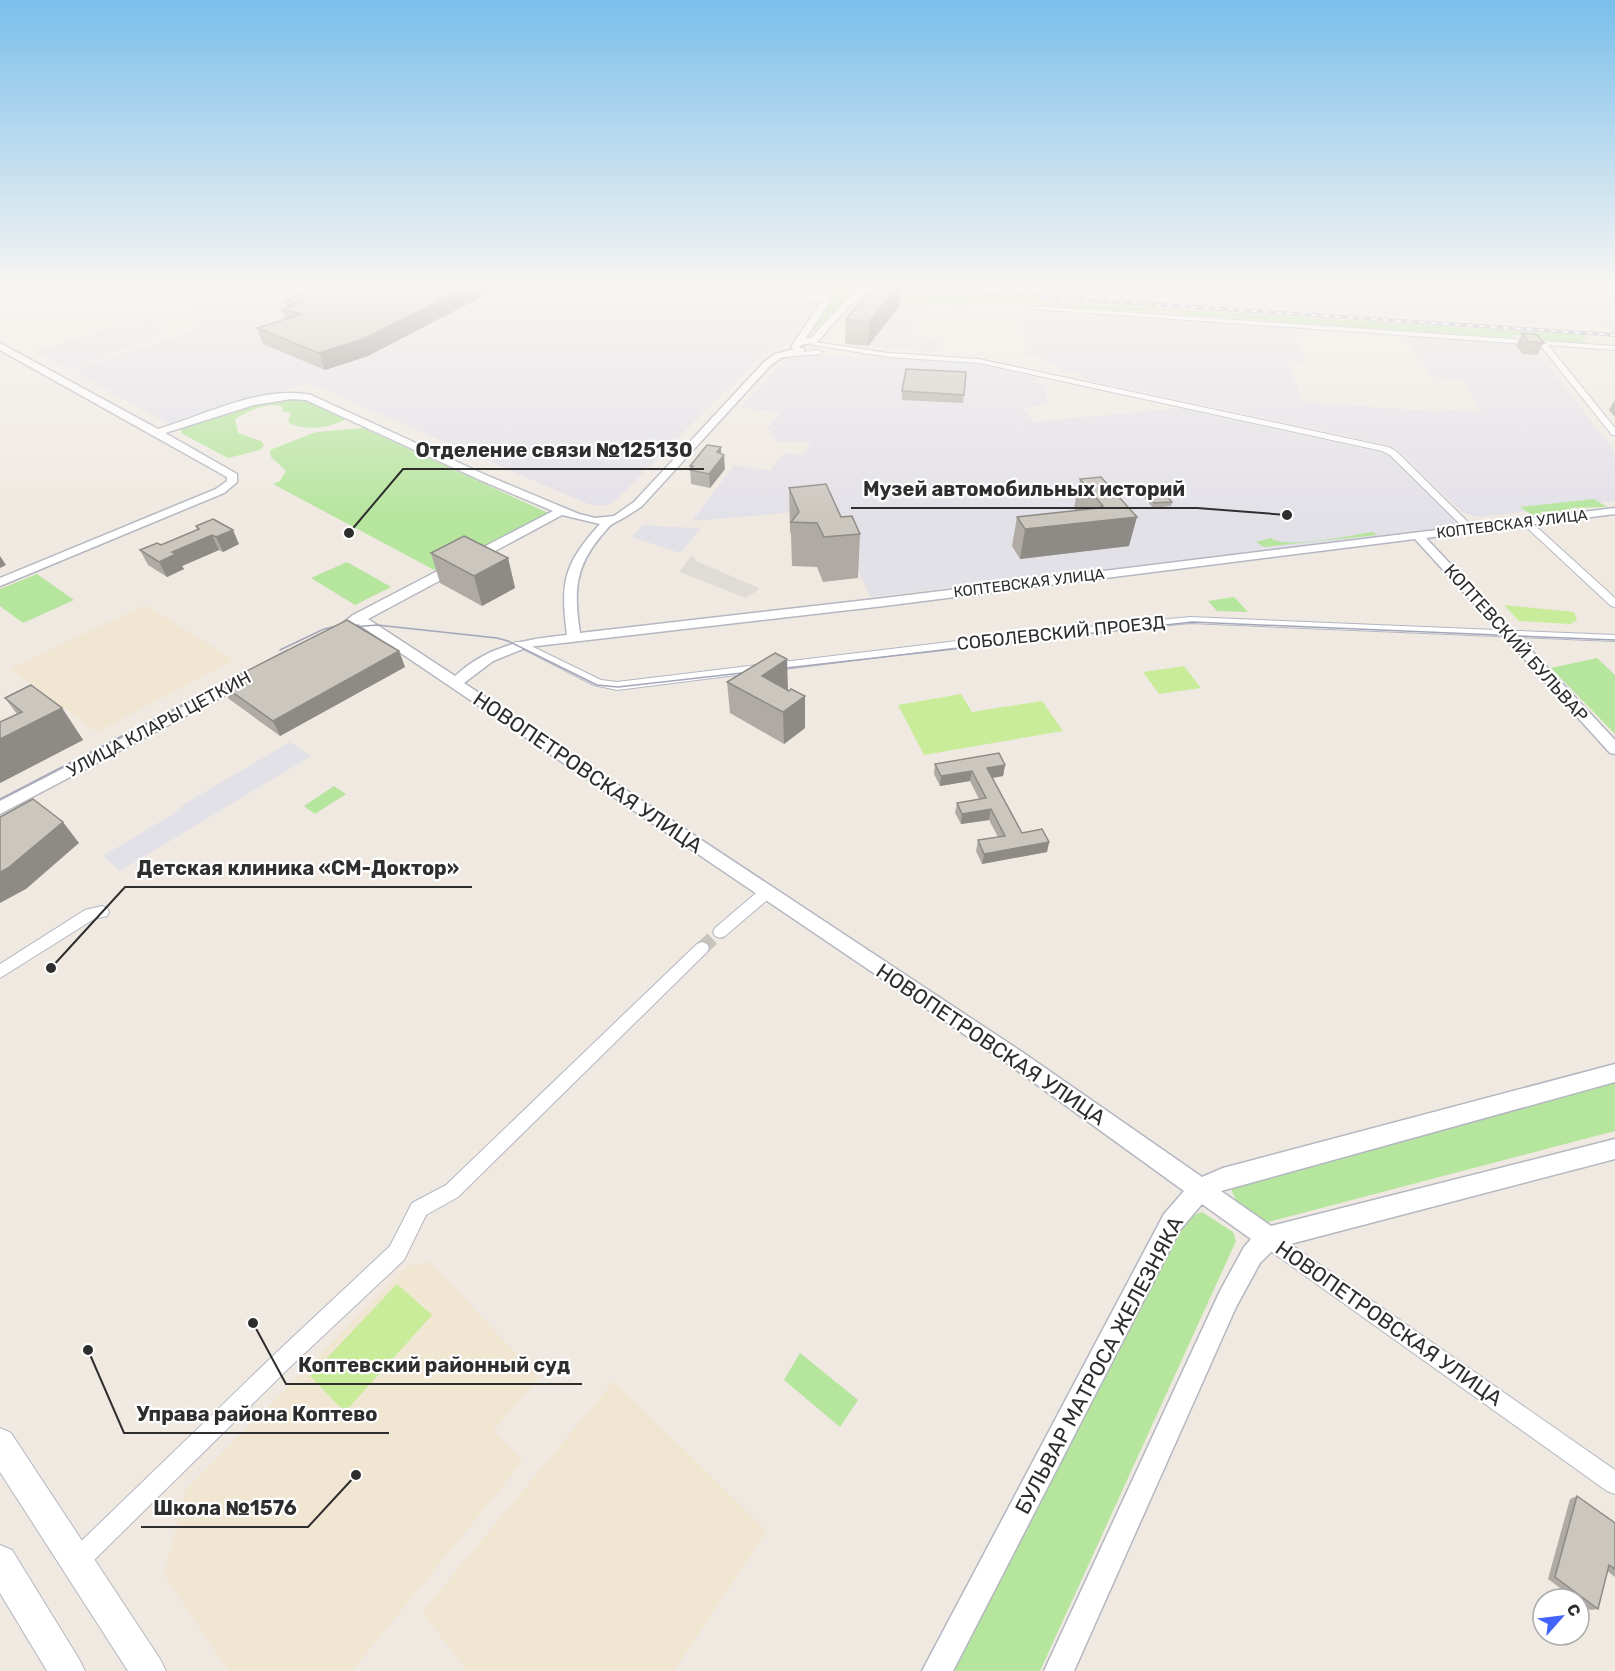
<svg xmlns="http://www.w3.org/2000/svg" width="1615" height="1671" font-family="Rubik,sans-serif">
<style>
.industrial{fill:#e3e1e8}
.education{fill:#f0e6d1}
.green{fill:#b6e59e}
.pitch{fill:#c9ec9a}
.plaza{fill:#dfdcd8}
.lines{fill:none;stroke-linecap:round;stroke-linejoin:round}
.minor-tunnel{stroke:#c8c4bd;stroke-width:14;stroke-dasharray:14 7;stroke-linecap:butt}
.minor-casing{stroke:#b4b7c1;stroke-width:2}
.tertiary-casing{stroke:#b4b7c1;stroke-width:3}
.secondary-casing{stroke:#b4b7c1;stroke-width:2}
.minor{fill:#fff;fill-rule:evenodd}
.tertiary{fill:#fff;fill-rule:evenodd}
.secondary{fill:#fff;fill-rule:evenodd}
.tram{stroke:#a3a6b8;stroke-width:1.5}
.rail-casing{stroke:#a3a6b8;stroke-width:4}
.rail{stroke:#fff;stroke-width:2;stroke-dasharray:6;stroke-linecap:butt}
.tertiary-bridge-casing{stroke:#b4b7c1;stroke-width:10;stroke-linecap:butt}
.tertiary-bridge{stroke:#fff;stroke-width:8}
.wall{fill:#afaba4}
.shaded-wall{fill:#8e8b86}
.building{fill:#cbc7bf;stroke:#8e8b86;stroke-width:1.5}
.labels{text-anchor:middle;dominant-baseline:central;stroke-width:4.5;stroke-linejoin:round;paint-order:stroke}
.far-street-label{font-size:15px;fill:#2e2e2e;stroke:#fff}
.street-label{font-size:18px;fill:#2e2e2e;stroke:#fff}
.near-street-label{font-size:21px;fill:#2e2e2e;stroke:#fff}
.leader{fill:none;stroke:#2e2e2e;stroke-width:2}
.callout-dot{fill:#2e2e2e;stroke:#fff;stroke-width:2}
.callout-label{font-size:20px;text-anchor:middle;font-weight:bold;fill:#2e2e2e;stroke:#fff;stroke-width:4.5;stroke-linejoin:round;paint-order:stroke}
</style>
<rect width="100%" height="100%" fill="#efe9e1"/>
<g class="industrial">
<path d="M205,284H698L820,301L788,345L762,354L620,496L611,504L597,506L583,502L309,383L170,425L77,373L80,368L193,331L198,300Z"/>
<path d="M1326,284H1526L1564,291H1615V329L1179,301L1178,299L1126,296L1124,294L1129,288L1170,289L1168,285L1289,289Z"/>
<path d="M881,301L924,304L914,335L940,340L936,352L845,344Z"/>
<path d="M1020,309L1291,326L1306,363L1288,362L1303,402L1445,412L1444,410L1482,412L1461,379L1431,377L1404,334L1530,342L1615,452V501L1478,517L1462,512L1397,449L1389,445L1083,379L1082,374L1058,372L1057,364L1045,363V357L1025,356L1026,340L1019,328Z"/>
<path d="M147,318L170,325L144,341L68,370L37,351Z"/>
<path d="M805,355L967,362L1036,377L1032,382L1047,385V404L1022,408L1034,422L1179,408L1387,454L1457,522L1456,528L870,597L832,509L692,521L734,465L770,471L784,453L802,455L810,444L808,441L779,442L772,436V431L766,429L780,413L741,407L788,358H801Z"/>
<path d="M643,525L693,528H701L680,553L632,537Z"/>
<path d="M290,742L311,756L120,871L103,856L173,814L186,803Z"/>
</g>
<g class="education">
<path d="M145,605L234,660L97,732L10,669Z"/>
<path d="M430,1262L539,1378L493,1431L523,1461L352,1671H228L164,1574L186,1489L408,1266Z"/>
<path d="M614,1381L767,1531L674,1671H467L422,1612Z"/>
</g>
<g class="green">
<path d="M744,284H811L886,291L1585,335L1588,337L1581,339L1589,343C1564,348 1537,336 1512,335L1515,339L1177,314L1176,312L1146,310L1144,312L974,300L967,302L965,305L869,299L864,301L847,315L860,301L846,299L806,338L830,299L782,290L826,289L828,286C811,287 754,291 744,284Z"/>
<path d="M290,398L309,400L346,419C330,428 305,432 288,422L291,413L282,411V406C266,402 248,411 235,419L238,433L261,441L264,445L260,450L228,458L181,433V428L266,402Z"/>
<path d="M363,428L548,513L436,571L273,484L280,481L286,471L271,457L270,450L316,432Z"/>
<path d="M1594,499L1607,507L1569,508L1572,511C1560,513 1552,510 1540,512L1544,515H1532L1520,507Z"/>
<path d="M1372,532L1378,535L1264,547L1256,542L1271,538C1284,550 1353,535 1372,532Z"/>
<path d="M347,562L391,587L355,605L311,578Z"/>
<path d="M37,574L74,600L23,623L0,606V589Z"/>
<path d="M1234,597L1248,612L1217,611L1208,601Z"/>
<path d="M1597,658L1615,675V734L1551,668Z"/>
<path d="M334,786L346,794L315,814L304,806Z"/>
<path d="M1615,1081V1131L1264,1223C1247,1214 1236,1206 1231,1188Z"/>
<path d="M1202,1212L1233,1232L1236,1241L1040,1671H952L1182,1220Z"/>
<path d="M800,1353L858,1400L840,1427L784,1380Z"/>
</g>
<g class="pitch">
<path d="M1504,605L1574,612L1577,620L1570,624L1519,621Z"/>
<path d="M1184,666L1201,688L1159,694L1143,672Z"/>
<path d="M961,694L972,712L1042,701L1063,731L924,755L898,705Z"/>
<path d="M397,1284L432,1315L345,1412L310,1376Z"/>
</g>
<path class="plaza" d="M692,555L696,561L759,588L758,590L746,598L679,572Z"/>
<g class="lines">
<path class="minor-tunnel" d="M702,948L720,932"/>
<defs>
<g id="minor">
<path d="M1033,306L1615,346V350L1548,345L1615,428V435H1612L1540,345L1035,309Z"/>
<path d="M815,342L888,353L979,359L1388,447L1396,451L1475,529L1467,531L1390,455L1382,451L979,363L888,357L813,345L811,344Z"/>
<path d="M818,350L822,352L821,354L783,357L779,355Z"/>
<path d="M1523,520H1529L1615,598V607L1611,606L1523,524Z"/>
<path d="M1190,617L1615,635V641L1190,623L1007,641L617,690L594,685L514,644L515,642H523L601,680L617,682L1007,635Z"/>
<path d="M767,887L772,888L774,892L772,896L725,936L720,938L715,936L713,932L715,928L762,888Z"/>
<path d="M102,906L107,908L109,912L107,916L94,919L0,978V964L85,910Z"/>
<path d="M702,942L707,944L709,948L707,952L458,1197L426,1215L404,1260L291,1366L86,1568L78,1572L70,1568L66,1560L70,1552L277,1352L390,1246L412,1203L446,1185L697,944Z"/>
<path d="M1269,1229L1615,1470V1494L1607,1491L1262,1245L1260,1238L1262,1231Z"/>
</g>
<g id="tertiary">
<path d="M715,284H736L827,297L830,301L805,339L811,338L846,300L853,302L817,342L801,345L799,348H804V352L781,358L770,366L642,506C632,513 624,518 614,523C609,525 605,532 601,536C574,568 574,593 580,633L884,598L1615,508V514L1426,538L1615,740V754L1610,753L1415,539L884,606L528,647L493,661L464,683L1025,1054L1202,1177L1223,1168L1615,1064V1082L1221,1191L1271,1226L1615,1139V1159L1275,1248L1260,1263L1236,1307L1074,1671H1044L1220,1291L1244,1247L1251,1239L1202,1204L1180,1230L953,1671H922L1164,1214L1184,1191L1011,1066L358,624L350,627L343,623L353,615L553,511L480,480L306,400L291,399L254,405L165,433L237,474V482L224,493L0,586V578L216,489L227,481V477L0,350V343L158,429C205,415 261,385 311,395L488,476L579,514L595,518L614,516L634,502L764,362L775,354L794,349L791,347L822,301ZM562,515L600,524C564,564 560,581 567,635C525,639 487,646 455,676L368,619Z"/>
<path d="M1529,284L1615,286V290H1565Z"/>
<path d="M243,676L250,680L248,683L0,814V801Z"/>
</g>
<g id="secondary">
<path d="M0,1428L11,1433L160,1659L166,1671H128L0,1472Z"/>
<path d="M0,1545L12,1550L79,1659L85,1671H47L0,1593Z"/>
</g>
</defs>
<use href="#minor" class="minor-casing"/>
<use href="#tertiary" class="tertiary-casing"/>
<use href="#secondary" class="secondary-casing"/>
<use href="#minor" class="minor"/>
<use href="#tertiary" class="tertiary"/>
<use href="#secondary" class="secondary"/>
<g class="tram">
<path d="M341,628L377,625L497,638L508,641L597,685L618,687L1192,622L1615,640"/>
<path d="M280,650L324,629L349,623"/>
<path d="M0,799L288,650"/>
</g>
<defs>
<path id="rail" d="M844,284L1615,335"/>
</defs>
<use href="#rail" class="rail-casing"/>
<use href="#rail" class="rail"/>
<defs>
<path id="tertiary-bridge" d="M849,302L870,284"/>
</defs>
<use href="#tertiary-bridge" class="tertiary-bridge-casing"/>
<use href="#tertiary-bridge" class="tertiary-bridge"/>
</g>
<g class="wall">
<path d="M343,284H506L368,356L325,370L263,344L257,328L285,319L282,310L288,307L286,301L332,289Z"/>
<path d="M899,307L868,346L845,344L846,319Z"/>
<path d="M1522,333L1544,343L1537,355L1523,354L1516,346Z"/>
<path d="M902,391L964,395L963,403L902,400Z"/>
<path d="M1615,399V417L1609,410Z"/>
<path d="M721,454L725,469L710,488L691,484L690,466Z"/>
<path d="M1101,477L1129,546L1020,559L1012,546L1017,517L1076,511L1074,508L1080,479Z"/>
<path d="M789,488L841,517L860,534L858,578L823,582L817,567L792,566L791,535L790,531Z"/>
<path d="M1144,491L1172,502L1171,506L1153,508L1143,496Z"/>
<path d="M196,526L239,544L223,552L219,550L182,566L184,569L167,577L148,565L140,550L161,545L197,530Z"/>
<path d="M431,553L508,558L515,588L482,606L440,583Z"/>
<path d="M399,651L405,667L280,736L229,699L221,684Z"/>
<path d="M727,682L787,690L805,696V728L784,744L730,713Z"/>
<path d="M5,698L62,708L83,740L0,783V722L17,714Z"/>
<path d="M935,764L1005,765L1003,776L992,778L1022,833L1049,842L1047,852L982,864L976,851L978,840L998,837L989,820L961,824L955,813L957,803L979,799L970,781L940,786L934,774Z"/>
<path d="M1577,1496L1615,1523V1577L1607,1571L1598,1609L1590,1610L1579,1602V1599H1575L1548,1579L1570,1499Z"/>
</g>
<g class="shaded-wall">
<path d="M473,284H506L368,356L325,370L319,353Z"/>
<path d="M901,284L899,307L868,346L869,322Z"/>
<path d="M721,447V459L724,455L725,469L710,488L709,474L717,452Z"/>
<path d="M1137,517L1129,546L1020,559L1025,529Z"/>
<path d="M233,530L239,544L223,552L216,537Z"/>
<path d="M212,535L219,550L182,566L184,569L167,577L159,562L172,552Z"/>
<path d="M0,556L6,565L0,568Z"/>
<path d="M508,558L515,588L482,606L474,576Z"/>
<path d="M399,651L405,667L280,736L273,721Z"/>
<path d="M787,659L788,690L762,676Z"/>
<path d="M805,696V728L784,744L783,712Z"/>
<path d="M62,708L83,740L0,783V739Z"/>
<path d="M1005,765L1003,776L986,779L987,768Z"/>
<path d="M972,771L970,781L940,786L941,776Z"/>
<path d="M991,809L989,820L961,824L962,814Z"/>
<path d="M63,822L79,843L26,889L0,903V872Z"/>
<path d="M1049,842L1047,852L982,864L984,854Z"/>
</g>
<g class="building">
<path d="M343,284H473L363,339L319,353L257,328L302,314L282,310L299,303L286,301L318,286L332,289Z"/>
<path d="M877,284H900L869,322L846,319Z"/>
<path d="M1522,333L1536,334L1544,343L1529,342Z"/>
<path d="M906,369L966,372L964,395L902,391Z"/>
<path d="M707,445L721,447L717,452L724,455L709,474L690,470L693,466H690Z"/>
<path d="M1101,477L1137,517L1025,529L1017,517L1099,508L1103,506L1080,479Z"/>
<path d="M826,484L841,517L852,516L860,534L824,537L817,523L791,522L799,512L789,488Z"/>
<path d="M1161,489L1172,502L1154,503L1144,491Z"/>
<path d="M213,519L233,530L216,537L212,535L172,552L176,554L159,562L140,550L157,543L161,545L199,529L196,526Z"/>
<path d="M464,536L508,558L474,576L431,553Z"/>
<path d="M347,620L399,651L273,721L221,684Z"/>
<path d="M775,653L787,659L762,676L789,691L791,689L805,696L783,712L727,682Z"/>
<path d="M31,685L62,708L0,739V722L22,712L5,698Z"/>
<path d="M999,753L1005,765L987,768L1022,833L1042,829L1049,842L984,854L978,840L1005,836L991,809L962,814L957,803L986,798L972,771L941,776L935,764Z"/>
<path d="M33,799L63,822L8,868L0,872V817Z"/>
<path d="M1577,1496L1615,1523V1569L1609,1565L1598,1609L1555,1577Z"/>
</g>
<linearGradient id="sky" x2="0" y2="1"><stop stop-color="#7abfeb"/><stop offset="0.55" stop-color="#f8f5f2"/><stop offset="1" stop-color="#f8f5f2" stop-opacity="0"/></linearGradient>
<rect width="1615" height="518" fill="url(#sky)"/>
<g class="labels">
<g class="far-street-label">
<text transform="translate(1512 524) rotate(-7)">КОПТЕВСКАЯ УЛИЦА</text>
<text transform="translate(1029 583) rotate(-7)">КОПТЕВСКАЯ УЛИЦА</text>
</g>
<g class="street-label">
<text transform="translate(1061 633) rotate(-6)">СОБОЛЕВСКИЙ ПРОЕЗД</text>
<text transform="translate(1516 643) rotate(48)">КОПТЕВСКИЙ БУЛЬВАР</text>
<text transform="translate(159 724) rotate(-28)">УЛИЦА КЛАРЫ ЦЕТКИН</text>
</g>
<g class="near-street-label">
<text transform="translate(588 772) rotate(34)">НОВОПЕТРОВСКАЯ УЛИЦА</text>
<text transform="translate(991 1044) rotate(34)">НОВОПЕТРОВСКАЯ УЛИЦА</text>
<text transform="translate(1389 1323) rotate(35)">НОВОПЕТРОВСКАЯ УЛИЦА</text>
<text transform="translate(1099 1365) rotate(-62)">БУЛЬВАР МАТРОСА ЖЕЛЕЗНЯКА</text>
</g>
</g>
<path class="leader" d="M349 533L403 469H704M1287 515L1197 508H851M51 968L125 887H472M253 1323L286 1384H582M88 1350L124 1433H389M356 1475L308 1527H141"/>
<g class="callout-dot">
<circle cx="349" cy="533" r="6"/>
<circle cx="1287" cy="515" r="6"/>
<circle cx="51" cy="968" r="6"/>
<circle cx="253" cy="1323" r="6"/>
<circle cx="88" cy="1350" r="6"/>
<circle cx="356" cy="1475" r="6"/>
</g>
<g class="callout-label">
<text x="554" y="457">Отделение связи №125130</text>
<text x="1024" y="496">Музей автомобильных историй</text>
<text x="298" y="875">Детская клиника «СМ-Доктор»</text>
<text x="434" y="1372">Коптевский районный суд</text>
<text x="257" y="1421">Управа района Коптево</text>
<text x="225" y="1515">Школа №1576</text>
</g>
<g transform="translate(1561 1617) rotate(62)"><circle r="28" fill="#ffffff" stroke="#ababab" stroke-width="1.5"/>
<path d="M0-4.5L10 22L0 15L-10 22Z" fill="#4264fb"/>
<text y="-9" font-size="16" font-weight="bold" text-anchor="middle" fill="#2e2e2e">С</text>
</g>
</svg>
